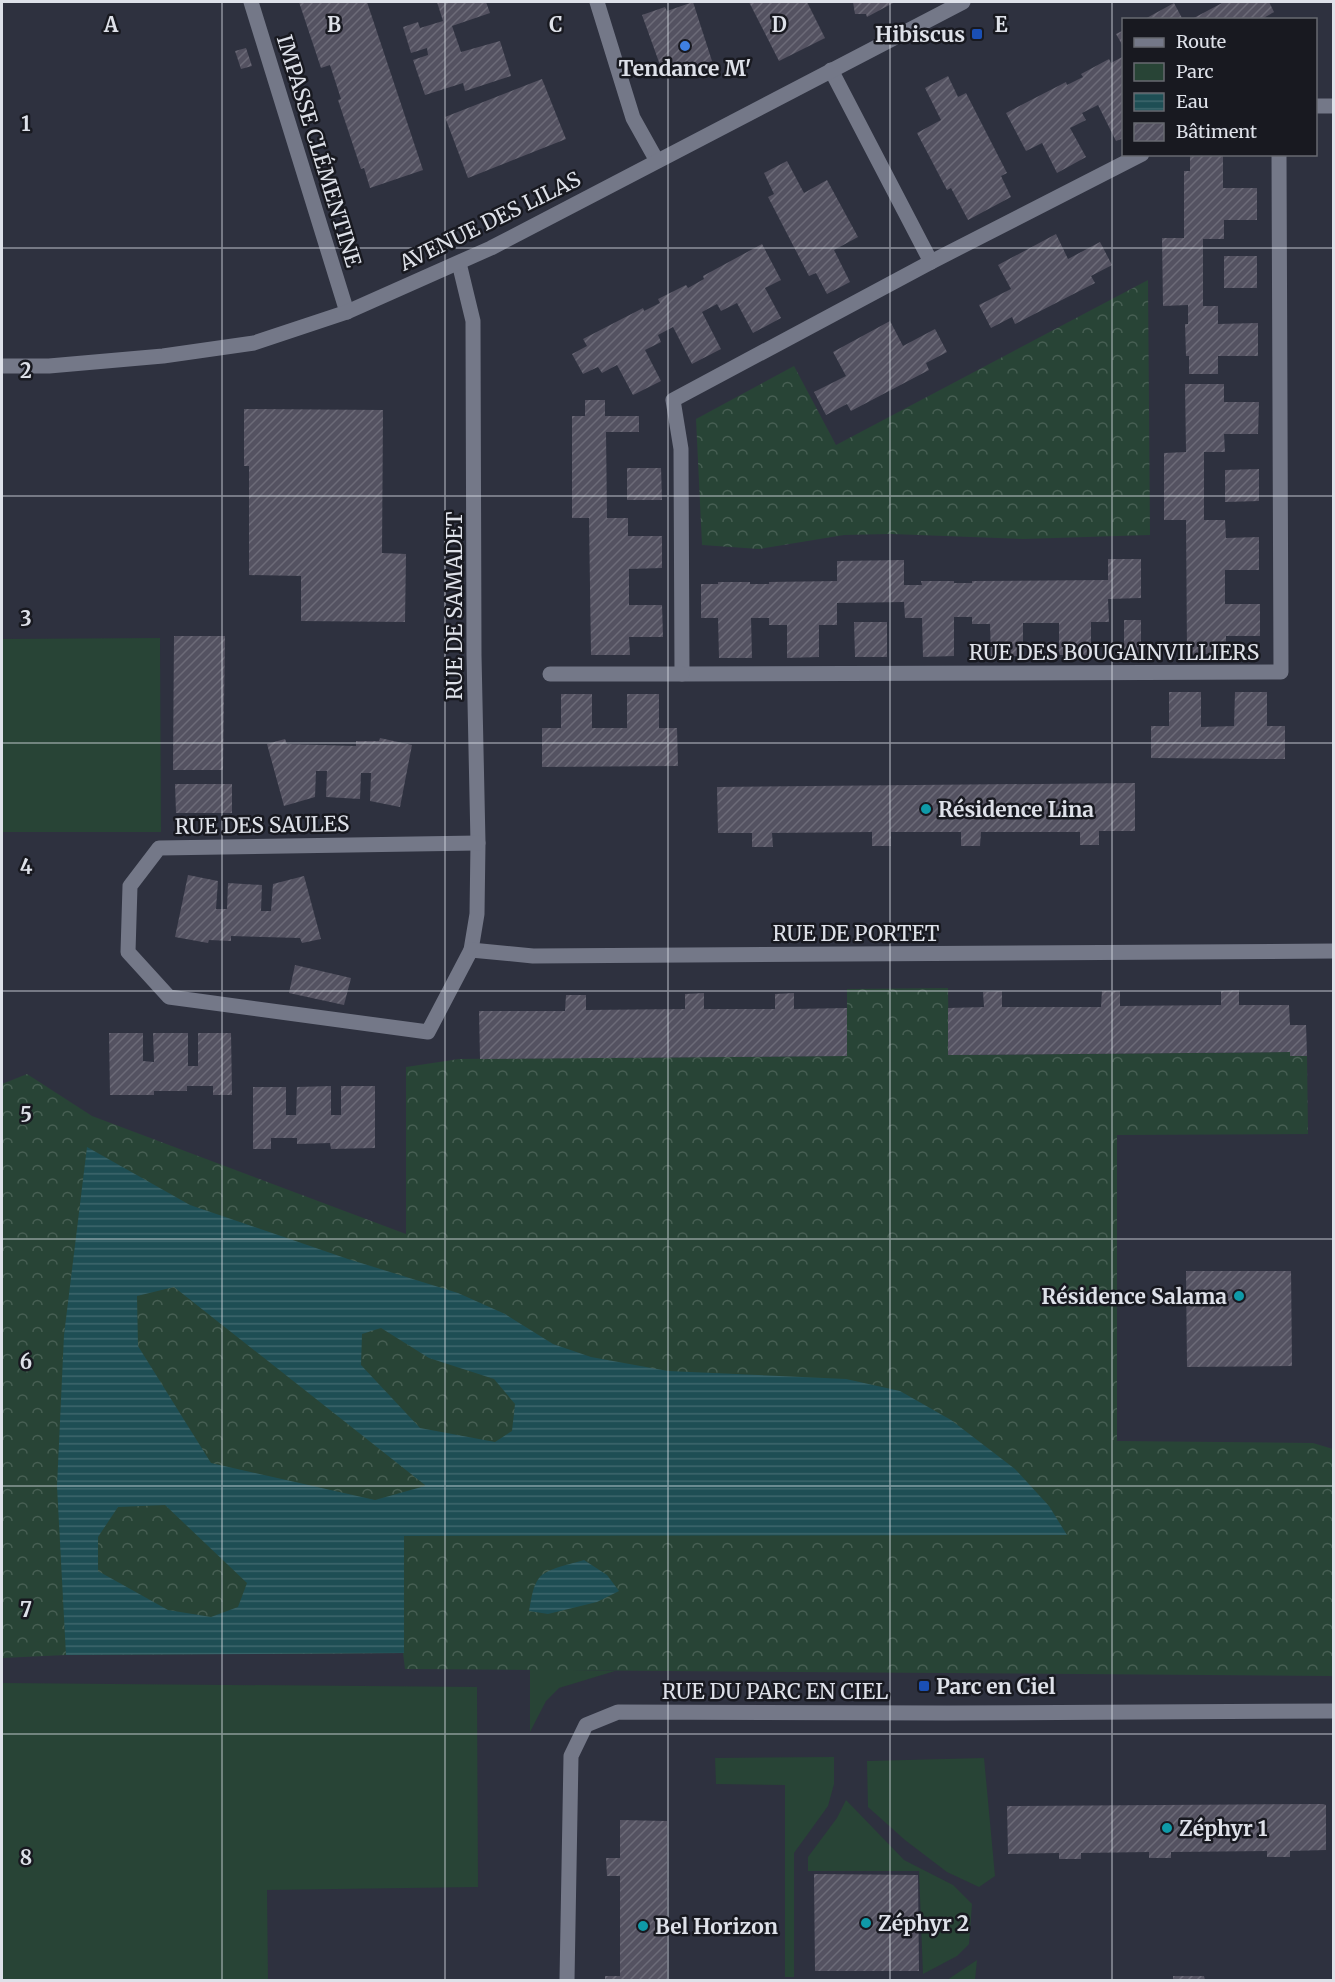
<svg xmlns="http://www.w3.org/2000/svg" width="1335" height="1982" font-family="Merriweather,serif">
<style>
.green{fill:#284436}
.forest{fill:url(#forest-crowns)}
.water{fill:url(#water-rules);fill-rule:evenodd}
.building{fill:url(#building-hatch)}
.lines{fill:none;stroke-linecap:round;stroke-linejoin:round}
.street{stroke:#747888;stroke-width:15}
.secondary{stroke:#747888;stroke-width:15}
.grid{fill:none;stroke:#dee1e9;stroke-width:1.5;stroke-opacity:0.55}
.transit-dot{fill:#1a4fb4;stroke:#181920;stroke-width:2}
.shop-dot{fill:#3f7fe0;stroke:#181920;stroke-width:2}
.culture-dot{fill:#0f9aa8;stroke:#181920;stroke-width:2}
.labels{text-anchor:middle;dominant-baseline:central;stroke-width:5;stroke-linejoin:round;paint-order:stroke}
.poi-label{font-size:21px;font-weight:bold;fill:#dee1e9;stroke:#181920;text-anchor:start}
.street-label{font-size:21px;fill:#dee1e9;stroke:#181920}
.grid-label{font-size:20px;text-anchor:middle;font-weight:bold;fill:#dee1e9;stroke:#181920;stroke-width:5;stroke-linejoin:round;paint-order:stroke}
</style>
<defs>
<pattern id="forest-crowns" width="20" height="18" patternUnits="userSpaceOnUse" patternTransform="scale(1.5)"><rect width="20" height="18" fill="#284436"/><path d="M2 6a3 3 0 1 1 6 0M12 15a3 3 0 1 1 6 0" fill="none" stroke="#475f53"/></pattern>
<pattern id="water-rules" width="6" height="5" patternUnits="userSpaceOnUse" patternTransform="scale(1.5)"><rect width="6" height="5" fill="#1e4e54"/><path d="M0 2.5h6" fill="none" stroke="#3e676d"/></pattern>
<pattern id="building-hatch" width="6" height="6" patternUnits="userSpaceOnUse" patternTransform="scale(1.5)"><rect width="6" height="6" fill="#545261"/><path d="M-1 1l2-2M0 6l6-6M5 7l2-2" fill="none" stroke="#6c6b78"/></pattern>
</defs>
<rect width="100%" height="100%" fill="#2e313f"/>
<g class="green">
<path d="M160,638L161,832H2V639Z"/>
<path d="M530,1669L615,1671L559,1688L546,1701L530,1732Z"/>
<path d="M2,1683L477,1687L478,1887L267,1890L268,1980H2Z"/>
<path d="M834,1757V1784L828,1806L794,1853V1977H785V1785L716,1784L715,1758Z"/>
<path d="M984,1758L995,1876L979,1887L947,1872L905,1840L868,1807L867,1761Z"/>
<path d="M846,1800L904,1860L953,1885L972,1904L969,1944L957,1956L923,1974L919,1871H808V1857L837,1818Z"/>
<path d="M977,1960L975,1980H947Z"/>
</g>
<g class="forest">
<path d="M1148,280L1150,535L1023,539L891,534L844,535L759,549L702,545L696,419L794,366L836,445Z"/>
<path d="M948,988L949,1055L1290,1052V1056H1307L1308,1134L1117,1135V1441L1313,1443L1333,1449V1676L405,1669L403,1653L66,1655L2,1658V1084L27,1074L92,1116L406,1234V1067L459,1059L847,1056V989Z"/>
</g>
<g class="water">
<path d="M87,1147L190,1205L348,1259L458,1293L505,1314L553,1344L591,1357L668,1371L846,1379L900,1391L951,1420L1015,1469L1049,1506L1067,1535L404,1536V1653L66,1655L57,1486L64,1335ZM174,1287L425,1485V1486L375,1500L211,1463L138,1346L137,1296ZM381,1328L429,1358L494,1379L515,1404L512,1431L495,1442L420,1428L361,1365L362,1334ZM165,1505L247,1583L238,1607L211,1617L168,1610L98,1571V1537L118,1507Z"/>
<path d="M584,1560L607,1575L619,1591L597,1602L548,1614L529,1611C531,1602 532,1587 539,1578C547,1568 572,1564 584,1560Z"/>
</g>
<g class="building">
<path d="M299,2H367L423,170L370,188L364,168L361,169L338,100L341,99L330,65L321,68Z"/>
<path d="M437,2H486L490,13L452,26L461,52L500,41L511,76L465,91L463,83L425,95L413,60L428,55L427,48L411,53L403,27L418,22L420,28L443,21Z"/>
<path d="M693,2L712,61L664,76L642,15L665,7L667,11Z"/>
<path d="M749,2H807L825,38L779,61Z"/>
<path d="M853,2H895L867,17L866,14H855Z"/>
<path d="M1224,2H1269L1274,12L1260,20H1190Z"/>
<path d="M1174,3L1183,20H1143Z"/>
<path d="M1124,30V48L1116,34Z"/>
<path d="M246,48L252,66L241,69L235,51Z"/>
<path d="M1124,56V138L1116,141L1098,105L1082,113L1086,120L1070,128L1086,157L1057,173L1042,143L1026,151L1006,113L1066,82L1067,85L1083,77L1081,74L1109,59L1111,63Z"/>
<path d="M948,76L958,97L966,93L1007,173L1001,176L1011,197L968,220L951,188L947,190L917,133L941,120L925,88Z"/>
<path d="M542,79L566,139L468,178L445,117Z"/>
<path d="M1190,154H1223V188H1257V220H1224V239H1203V306H1218V324L1258,323V356H1218V374H1189V356H1186L1185,324H1188V305L1163,306L1162,238H1184V171H1190Z"/>
<path d="M787,161L804,193L827,180L858,237L834,250L850,282L827,294L816,273L809,276L768,197L774,194L764,173Z"/>
<path d="M1056,234L1068,259L1100,242L1112,265L1091,276L1095,283L1015,324L1012,317L991,328L979,305L1011,289L998,265Z"/>
<path d="M762,244L781,280L765,288L781,318L753,333L737,303L721,311L717,304L702,312L721,349L692,364L673,327L658,335L661,342L645,350L661,381L633,395L617,365L602,373L598,367L583,374L572,354L587,346L583,339L643,308L644,311L660,303L658,299L686,285L688,288L704,279L703,276Z"/>
<rect x="1224" y="256" width="33" height="32"/>
<path d="M890,321L903,346L935,329L947,352L926,363L929,370L851,411L847,404L826,415L814,392L846,376L833,352Z"/>
<path d="M1185,384H1224V402H1259L1258,434H1224L1225,452H1204V520H1225L1226,538L1259,537V570H1225V604H1260V636H1226V653L1187,655L1186,520H1164V453L1186,452Z"/>
<path d="M585,400H605V416H639V432H606L607,518H628V536H662V568L629,569V605H662L663,637H629L630,655H591L589,518H572V416H585Z"/>
<path d="M244,409L383,410L382,553L406,554L405,622L301,621V576L249,575V466H244Z"/>
<path d="M627,468H661L662,500H627Z"/>
<path d="M1259,469V501L1225,502V470Z"/>
<path d="M1108,559H1141V598L1108,599L1109,622H1091V655H1059V623H1023V656H991L990,624H972V617H954V656L923,657L922,618H905L904,602L837,603V625H819V657L787,658V625H769V618H751L752,658H719L718,618H701V584H718V582H750V584H769V582L837,581V561L904,560V585H922L921,581H954V583H972V581L1108,580Z"/>
<rect x="1124" y="620" width="17" height="35"/>
<path d="M854,622H887V657H855Z"/>
<path d="M174,636H225L223,770H173Z"/>
<path d="M1169,692H1201V727L1234,726L1235,692H1267V726H1285V759L1151,758V726H1169Z"/>
<path d="M561,694H592V728H627V694H659V728H677L678,766L542,767V728H561Z"/>
<path d="M380,738L412,745L400,807L370,801L371,773H361L360,799L326,797L327,771H316L315,797L284,806L267,744L285,739L287,744L356,746V741H379Z"/>
<path d="M1135,783V831H1099V845H1080V832H981L980,846H961V832H891V846H872V832L772,833L773,847H752V833H718L717,787Z"/>
<path d="M175,784H232V813H176Z"/>
<path d="M188,875L218,881L216,909H227L228,883L262,885L261,911H271L273,884L304,876L321,939L302,943L300,938L231,936V941L209,940L208,943L175,937Z"/>
<path d="M295,965L351,978L344,1005L289,993Z"/>
<path d="M1239,990V1005H1289L1290,1025H1306L1307,1056H1290V1052L948,1055V1008L984,1007L983,992L1002,991V1007H1101L1102,991H1120V1006L1221,1005V991Z"/>
<path d="M704,993V1009H775V994L794,993V1009L847,1008V1056L480,1059L479,1011H565L566,995H586V1010L685,1009V994Z"/>
<path d="M109,1033H143V1061L154,1062L153,1033H188V1066H198V1033H231L232,1095H213V1086H187V1091H154V1095H110Z"/>
<path d="M331,1086V1115H341V1086H375V1148L331,1149L330,1143L297,1144V1138H271V1149H253V1087H286V1115H296L297,1087Z"/>
<path d="M1186,1271H1291L1292,1366L1187,1367Z"/>
<path d="M1323,1804L1326,1805V1850L1290,1851V1857H1267V1851L1171,1852V1858H1149V1852L1081,1853V1859H1059V1853L1008,1854L1007,1806Z"/>
<path d="M620,1820L667,1821V1980H605V1976H620V1876H607L606,1858H620Z"/>
<path d="M814,1874L918,1875L919,1971H815Z"/>
<path d="M1173,1976H1204L1205,1980H1173Z"/>
</g>
<g class="lines">
<g class="street">
<path d="M251,2L347,312"/>
<path d="M597,2L633,118L657,161"/>
<path d="M831,70L931,262"/>
<path d="M1316,106H1334"/>
<path d="M1142,154L931,262L673,400L681,449L682,674L1281,672L1279,154"/>
<path d="M459,263L473,321L474,655L478,843L477,914L471,950"/>
<path d="M550,674H682"/>
<path d="M478,843L159,848L130,886L128,952L169,997L428,1032L471,950L533,956L1334,951"/>
<path d="M567,1980L571,1756L586,1725L618,1712L947,1713L1334,1711"/>
</g>
<path class="secondary" d="M2,366H49L163,356L254,343L347,312L491,248L963,2"/>
</g>
<path class="grid" d="M222,2V1980M445,2V1980M668,2V1980M890,2V1980M1112,2V1980M2,248H1334M2,496H1334M2,743H1334M2,991H1334M2,1239H1334M2,1486H1334M2,1734H1334"/>
<g class="transit-dot">
<rect x="971" y="28" width="12" height="12" rx="3"/>
<rect x="918" y="1680" width="12" height="12" rx="3"/>
</g>
<circle class="shop-dot" cx="685" cy="46" r="6"/>
<g class="culture-dot">
<circle cx="926" cy="809" r="6"/>
<circle cx="1239" cy="1296" r="6"/>
<circle cx="1167" cy="1828" r="6"/>
<circle cx="866" cy="1923" r="6"/>
<circle cx="643" cy="1926" r="6"/>
</g>
<g class="labels">
<g class="poi-label">
<text x="965" y="34" text-anchor="end">Hibiscus</text>
<text x="685" y="68" text-anchor="middle">Tendance M'</text>
<text x="938" y="809">Résidence Lina</text>
<text x="1227" y="1296" text-anchor="end">Résidence Salama</text>
<text x="936" y="1686">Parc en Ciel</text>
<text x="1179" y="1828">Zéphyr 1</text>
<text x="878" y="1923">Zéphyr 2</text>
<text x="655" y="1926">Bel Horizon</text>
</g>
<g class="street-label">
<text transform="translate(319 151) rotate(73)">IMPASSE CLÉMENTINE</text>
<text transform="translate(490 221) rotate(-26)">AVENUE DES LILAS</text>
<text transform="translate(454 606) rotate(-90)">RUE DE SAMADET</text>
<text x="1114" y="652">RUE DES BOUGAINVILLIERS</text>
<text transform="translate(262 825) rotate(-1)">RUE DES SAULES</text>
<text x="856" y="933">RUE DE PORTET</text>
<text x="775" y="1691">RUE DU PARC EN CIEL</text>
</g>
</g>
<g class="grid-label">
<text x="111" y="32">A</text>
<text x="334" y="32">B</text>
<text x="556" y="32">C</text>
<text x="779" y="32">D</text>
<text x="1001" y="32">E</text>
<text x="26" y="131">1</text>
<text x="26" y="378">2</text>
<text x="26" y="626">3</text>
<text x="26" y="874">4</text>
<text x="26" y="1122">5</text>
<text x="26" y="1369">6</text>
<text x="26" y="1617">7</text>
<text x="26" y="1865">8</text>
</g>
<rect width="1335" height="1982" fill="none" stroke="#dee1e9" stroke-width="6"/>
<rect x="1122" y="18" width="195" height="138" fill="#181920" stroke="#676970" stroke-width="1.5"/>
<rect x="1134" y="38" width="30" height="9" fill="#747888" stroke="#676970" stroke-width="1.5"/>
<text x="1176" y="48" font-size="18" fill="#dee1e9">Route</text>
<rect x="1134" y="63" width="30" height="18" fill="#284436" stroke="#676970" stroke-width="1.5"/>
<text x="1176" y="78" font-size="18" fill="#dee1e9">Parc</text>
<rect x="1134" y="93" width="30" height="18" fill="url(#water-rules)" stroke="#676970" stroke-width="1.5"/>
<text x="1176" y="108" font-size="18" fill="#dee1e9">Eau</text>
<rect x="1134" y="123" width="30" height="18" fill="url(#building-hatch)" stroke="#676970" stroke-width="1.5"/>
<text x="1176" y="138" font-size="18" fill="#dee1e9">Bâtiment</text>
</svg>
